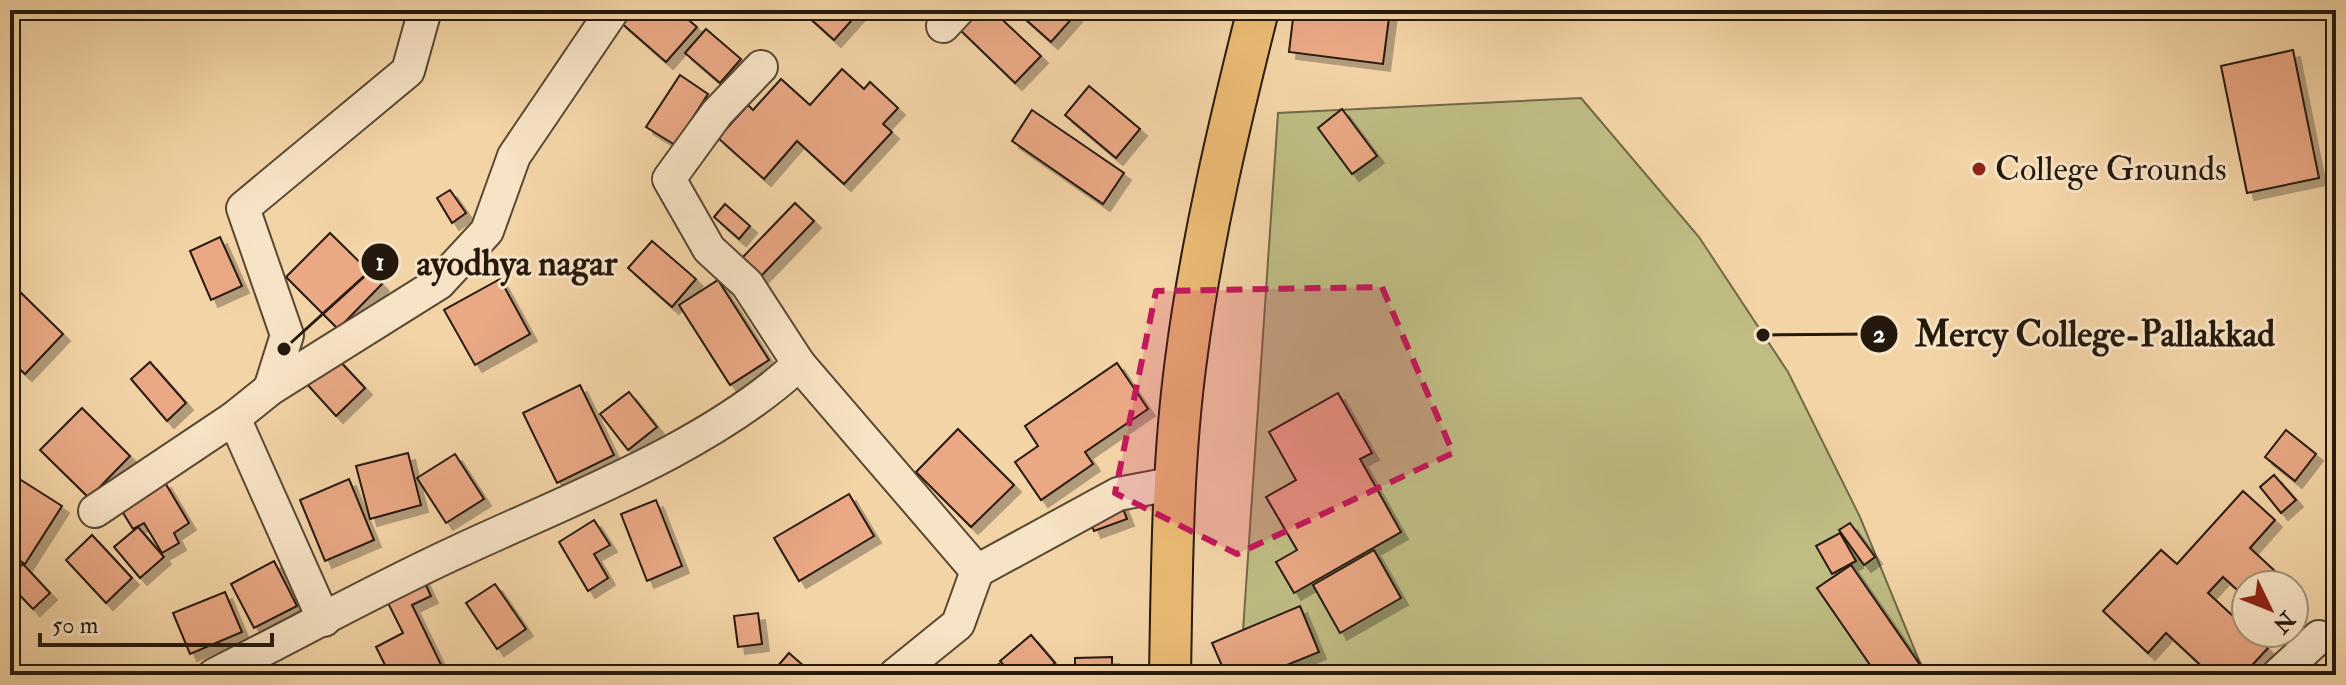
<svg xmlns="http://www.w3.org/2000/svg" width="2346" height="685" font-family="'IM FELL Double Pica',serif">
<style>
.green{fill:#bfbc84;stroke:#726a48;stroke-width:2}
.building{fill:#eaa885;stroke:#25190d;stroke-width:2;filter:url(#shadow)}
.lines{fill:none;stroke-linecap:round;stroke-linejoin:round}
.minor-casing{stroke:#584833;stroke-width:36}
.major-casing{stroke:#25190d;stroke-width:44}
.minor{stroke:#f7e3c5;stroke-width:32}
.major{stroke:#eaba73;stroke-width:40}
.marked{fill:#c2185b;fill-opacity:0.2;stroke:#c2185b;stroke-width:6;stroke-dasharray:16 10;stroke-linejoin:round}
.poi-dot{fill:#8f2418;stroke:#f7e3c5;stroke-width:3}
.labels{text-anchor:middle;dominant-baseline:central;stroke-width:6;stroke-linejoin:round;paint-order:stroke}
.poi-label{font-size:34px;fill:#25190d;stroke:#f7e3c5;text-anchor:start}
.leader{fill:none;stroke:#25190d;stroke-width:3}
.callout-dot{fill:#25190d;stroke:#f7e3c5;stroke-width:3}
.mark-label{font-size:24px;text-anchor:middle;font-weight:bold;fill:#fff}
.callout-label{font-size:36px;text-anchor:middle;font-weight:bold;fill:#25190d;stroke:#f7e3c5;stroke-width:6;stroke-linejoin:round;paint-order:stroke}
</style>
<defs>
<filter id="shadow"><feDropShadow dx="7" dy="7" stdDeviation="0" flood-color="#0004"/></filter>
</defs>
<rect width="100%" height="100%" fill="#f3d4a6"/>
<filter id="stains"><feTurbulence type="fractalNoise" baseFrequency=".0025" numOctaves="4"/><feColorMatrix values="0 0 0 0 .2 0 0 0 0 .09 0 0 0 0 .02 0 0 0 .5 -.17"/></filter>
<radialGradient id="worn" r=".72"><stop offset=".6" stop-color="#630" stop-opacity="0"/><stop offset="1" stop-color="#630" stop-opacity=".3"/></radialGradient>
<path class="green" d="M1581,98L1699,237L1788,372L1860,517L1925,675H1240L1278,113Z"/>
<g class="building">
<path d="M628,10H677L697,27L666,62L619,21Z"/>
<path d="M806,10H861L834,40L804,13Z"/>
<path d="M969,10H992L1041,56L1015,83L955,25Z"/>
<path d="M1015,10H1069L1075,15L1051,42Z"/>
<path d="M1294,10H1390L1383,64L1289,52Z"/>
<path d="M706,29L741,59L720,83L685,53Z"/>
<path d="M2293,50L2319,178L2247,193L2221,66Z"/>
<path d="M842,69L864,89L870,82L898,108L883,124L892,132L844,184L797,141L764,179L718,138L748,105L753,110L781,79L810,105Z"/>
<path d="M680,75L708,94L675,145L646,127Z"/>
<path d="M1089,86L1140,129L1116,158L1065,115Z"/>
<path d="M1342,109L1377,156L1352,174L1318,128Z"/>
<path d="M1032,110L1124,173L1103,204L1012,141Z"/>
<path d="M450,190L466,213L452,223L437,198Z"/>
<path d="M795,203L814,221L761,276L742,258Z"/>
<path d="M725,204L750,226L739,239L714,217Z"/>
<path d="M330,233L382,284L338,329L286,277Z"/>
<path d="M220,237L242,286L211,300L190,251Z"/>
<path d="M652,241L696,279L672,307L628,268Z"/>
<path d="M500,279L530,334L475,365L444,310Z"/>
<path d="M718,280L769,360L730,385L679,305Z"/>
<path d="M10,282L63,334L25,374L10,360Z"/>
<path d="M335,356L365,388L336,416L306,383Z"/>
<path d="M150,362L186,403L167,421L131,379Z"/>
<path d="M1117,363L1148,409L1085,452L1093,464L1041,500L1015,462L1038,446L1025,426Z"/>
<path d="M580,385L614,455L557,483L523,413Z"/>
<path d="M629,392L657,427L628,450L600,414Z"/>
<path d="M1338,393L1372,453L1360,459L1401,532L1294,593L1276,562L1297,550L1266,497L1296,480L1269,432Z"/>
<path d="M82,408L130,456L89,498L40,450Z"/>
<path d="M958,429L1014,485L971,527L916,472Z"/>
<path d="M2286,430L2316,454L2295,481L2265,457Z"/>
<path d="M408,453L421,505L370,519L356,466Z"/>
<path d="M455,454L484,499L446,523L417,478Z"/>
<path d="M2274,475L2296,500L2281,513L2260,487Z"/>
<path d="M349,479L374,540L325,561L300,500Z"/>
<path d="M21,480L62,506L25,564L10,554V497Z"/>
<path d="M164,481L189,523L174,533L179,543L162,553L144,523L133,529L120,508Z"/>
<path d="M2243,491L2275,520L2250,548L2290,585H2246V598L2223,577L2208,593L2246,628V633H2252L2268,648L2243,675H2211L2166,633L2148,653L2103,611L2161,550L2177,564Z"/>
<path d="M1117,493L1127,519L1094,531L1084,506Z"/>
<path d="M849,494L874,536L799,581L774,538Z"/>
<path d="M656,500L682,566L647,581L621,514Z"/>
<path d="M594,520L610,545L594,554L608,578L588,591L559,542Z"/>
<path d="M1850,523L1875,557L1864,565L1839,530Z"/>
<path d="M138,527L164,557L140,578L114,547Z"/>
<path d="M1840,533L1856,561L1832,574L1816,546Z"/>
<path d="M92,535L132,578L106,603L66,560Z"/>
<path d="M1374,550L1401,598L1340,633L1313,585Z"/>
<path d="M274,561L297,606L254,628L231,584Z"/>
<path d="M23,564L50,593L33,609L10,585V576Z"/>
<path d="M1851,565L1927,675H1877L1817,588Z"/>
<path d="M422,577L431,596L412,605L446,675H390L376,647L403,633L384,595Z"/>
<path d="M495,584L526,629L497,649L466,603Z"/>
<path d="M225,592L242,632L190,654L173,613Z"/>
<path d="M1300,606L1319,652L1262,675H1226L1212,643Z"/>
<path d="M758,613L762,644L738,647L734,616Z"/>
<path d="M1031,635L1055,663L1042,675H1012L1000,661Z"/>
<path d="M789,653L814,675H770Z"/>
<path d="M1112,657V675H1075V658Z"/>
<path d="M999,664L1004,675H974Z"/>
</g>
<g class="lines">
<defs>
<g id="minor">
<path d="M943,26L958,10"/>
<path d="M799,364L977,571"/>
<path d="M270,389L287,335L243,208L408,71L425,10"/>
<path d="M234,418L270,389L439,283L487,231L514,156L613,10"/>
<path d="M95,511L234,418L324,620"/>
<path d="M214,675C296,634 376,589 459,551C568,500 711,447 799,364L747,284L709,249L669,179L717,113L761,67"/>
<path d="M895,675L958,624L977,571L1118,494L1176,483"/>
<path d="M2278,675L2319,637"/>
</g>
<path id="major" d="M1170,675C1172,570 1172,464 1186,360C1201,243 1229,125 1258,10"/>
</defs>
<use href="#minor" class="minor-casing"/>
<use href="#major" class="major-casing"/>
<use href="#minor" class="minor"/>
<use href="#major" class="major"/>
</g>
<path class="marked" d="M1382,287L1453,453L1237,554L1115,493L1156,291Z"/>
<circle class="poi-dot" cx="1979" cy="169" r="8"/>
<g class="labels">
<g class="poi-label">
<text x="1995" y="169">College Grounds</text>
</g>
</g>
<path class="leader" d="M284 349L380 262M1763 335L1879 334"/>
<g class="callout-dot">
<circle cx="284" cy="349" r="8"/>
<circle cx="1763" cy="335" r="8"/>
<circle cx="380" cy="262" r="20"/>
<circle cx="1879" cy="334" r="20"/>
</g>
<g class="mark-label">
<text x="380" y="270">1</text>
<text x="1879" y="342">2</text>
</g>
<g class="callout-label">
<text x="517" y="275">ayodhya nagar</text>
<text x="2095" y="346">Mercy College-Pallakkad</text>
</g>
<rect width="2346" height="685" fill="none" stroke="#f3d4a6" stroke-width="40"/>
<rect x="12" y="12" width="2322" height="661" fill="none" stroke="#25190d" stroke-width="4"/>
<rect x="20" y="20" width="2306" height="645" fill="none" stroke="#25190d" stroke-width="2"/>
<g transform="translate(2270 609) rotate(133)"><circle r="38" fill="#f7e3c5" stroke="#a3927b" stroke-width="2"/>
<path d="M0-6L14 30L0 20L-14 30Z" fill="#8f2418"/>
<text y="-12" font-size="22" font-weight="bold" text-anchor="middle" fill="#25190d">N</text>
</g>
<path d="M40 633v12h232v-12" fill="none" stroke="#25190d" stroke-width="4"/>
<text x="52" y="633" font-size="24" fill="#25190d" stroke="#f7e3c5" stroke-width="6" paint-order="stroke">50 m</text>
<rect width="100%" height="100%" filter="url(#stains)"/>
<rect width="100%" height="100%" fill="url(#worn)"/>
</svg>
